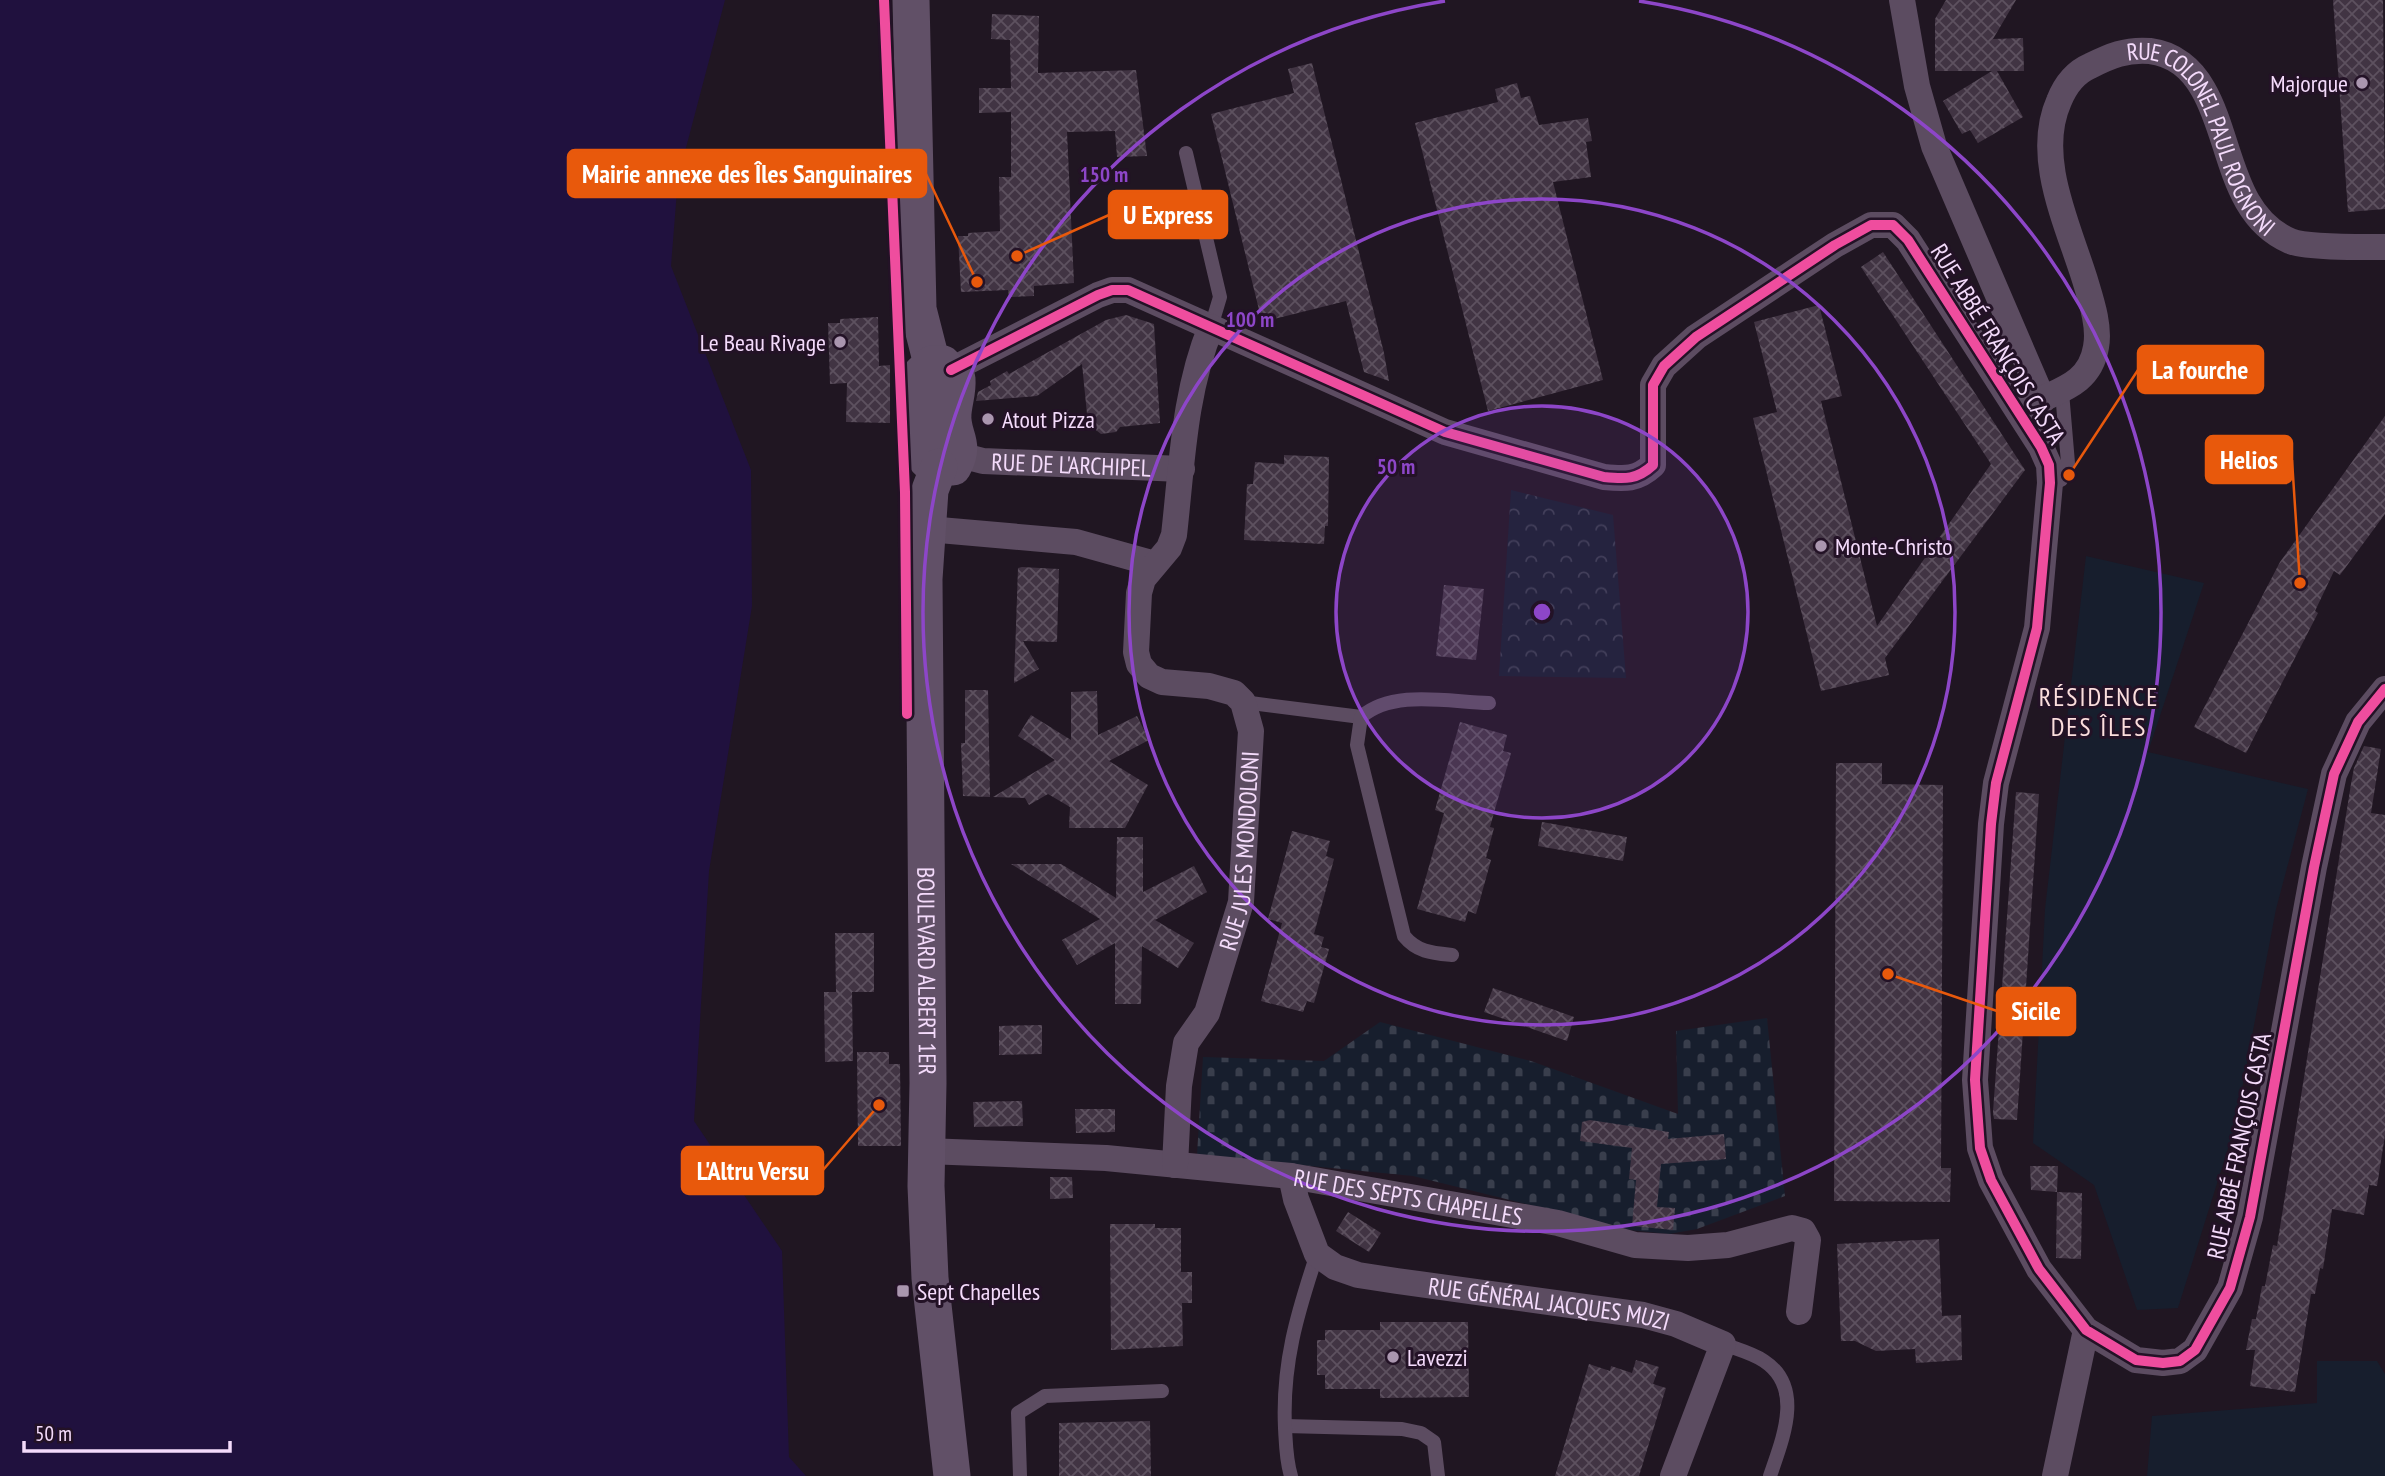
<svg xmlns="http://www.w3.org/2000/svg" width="2385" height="1476" font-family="'PT Sans Narrow',sans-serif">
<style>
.grass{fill:#171e2d}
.cemetery{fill:url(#cemetery-stones)}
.park{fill:url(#park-crowns)}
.water{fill:#20113e}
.building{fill:url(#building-cross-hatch)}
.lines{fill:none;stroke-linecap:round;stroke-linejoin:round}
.lane{stroke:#5c4c61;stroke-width:14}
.street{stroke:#5c4c61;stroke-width:26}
.secondary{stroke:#615067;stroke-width:37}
.cycleway-casing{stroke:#231226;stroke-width:15}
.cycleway{stroke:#ef4d9e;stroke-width:10}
.ring{fill:none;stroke:#8d46c8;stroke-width:3.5}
.poi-dot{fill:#aa96af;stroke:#231226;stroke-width:2.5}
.labels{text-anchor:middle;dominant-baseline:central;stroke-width:6;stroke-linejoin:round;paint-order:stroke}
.poi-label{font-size:24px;fill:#f4dbfb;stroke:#231226;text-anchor:start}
.street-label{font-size:24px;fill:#f4dbfb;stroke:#231226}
.neighbourhood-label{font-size:26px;letter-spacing:2px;fill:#fbdedd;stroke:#231226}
.centre{fill:#8d46c8;stroke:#231226;stroke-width:3.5}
.ring-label{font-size:21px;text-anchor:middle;font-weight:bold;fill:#8d46c8;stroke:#231226;stroke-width:6;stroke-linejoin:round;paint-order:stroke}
.leader{fill:none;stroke:#e8590c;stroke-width:2.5}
.callout-dot{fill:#e8590c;stroke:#231226;stroke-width:2.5}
.callout{fill:#e8590c;stroke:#e8590c;stroke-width:2.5}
.callout-label{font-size:26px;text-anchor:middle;font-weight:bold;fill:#fff}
</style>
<defs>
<pattern id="cemetery-stones" width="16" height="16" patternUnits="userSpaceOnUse" patternTransform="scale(1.75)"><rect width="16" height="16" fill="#171e2d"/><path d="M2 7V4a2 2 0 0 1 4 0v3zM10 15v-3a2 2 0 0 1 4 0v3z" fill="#393e4c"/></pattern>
<pattern id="park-crowns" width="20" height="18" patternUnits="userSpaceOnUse" patternTransform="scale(1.75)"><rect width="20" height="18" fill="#171e2d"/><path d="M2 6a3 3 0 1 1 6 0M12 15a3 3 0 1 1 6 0" fill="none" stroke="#393e4c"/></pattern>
<pattern id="building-cross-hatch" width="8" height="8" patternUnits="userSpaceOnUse" patternTransform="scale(1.75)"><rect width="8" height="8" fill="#413443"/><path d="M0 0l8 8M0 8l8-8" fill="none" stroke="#5d515f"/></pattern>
</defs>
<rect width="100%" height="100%" fill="#201622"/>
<g class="grass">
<path d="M2086,556L2204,583L2148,752L2308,789L2276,909L2235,1126L2178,1308L2137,1310L2094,1185L2033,1143L2045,909Z"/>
<path d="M2317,1361H2377L2385,1374V1476H2147L2152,1416L2317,1403Z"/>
</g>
<path class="cemetery" d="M1767,1018L1785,1196L1697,1229L1669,1234L1630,1230L1413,1176L1197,1155L1203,1057L1324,1061L1380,1022L1531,1061L1678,1114L1676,1031Z"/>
<path class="park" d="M1511,490L1613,515L1626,678L1499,676Z"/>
<path class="water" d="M0,0H725L678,178L671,266L751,470L752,606L709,871L694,1121L782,1251L789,1457L806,1476H0Z"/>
<g class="building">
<path d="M1946,0H2016L1993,39L2023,38L2024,71H1997L2023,117L1978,143L1970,130L1962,134L1943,101L1992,71H1935V19Z"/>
<path d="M2333,0H2383L2385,209L2348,212Z"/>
<path d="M992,14L1039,16L1038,73L1136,70L1147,156L1117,157L1115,131L1067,132L1074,283L1034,286V296L1009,297L1008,290L961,292L958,236H968V233L1000,231L999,177H1011V112L979,113V88H1011L1010,40L991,39Z"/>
<path d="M1312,63L1384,353L1389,381L1364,372L1346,301L1262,322L1211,114L1294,93L1288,69Z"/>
<path d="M1517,83L1521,98L1530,96L1539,125L1588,118L1592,141L1586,142L1591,177L1553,182L1603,380L1488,411L1415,123L1498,102L1495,89Z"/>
<path d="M1883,252L2025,470L1885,658L1889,675L1821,691L1753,418L1777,412L1754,322L1819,305L1842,396L1821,401L1877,626L1991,464L1861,267Z"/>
<path d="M1126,315L1154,324L1160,423L1120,427L1116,432L1101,434L1088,424L1082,364L1037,396L976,401L978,392L991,385L990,381L1007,371L1009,374L1106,320Z"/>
<path d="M878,317L879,366L890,365V423L846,422L847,383L830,384L828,323H840V319Z"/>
<path d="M2385,416V514L2340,575L2334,571L2315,611L2318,613L2246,753L2194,727L2280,562Z"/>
<path d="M1284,455L1329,457L1328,526H1325L1324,544L1244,540L1247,484H1253L1255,462L1284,464Z"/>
<path d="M1022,567L1059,569L1057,642L1023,641L1039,669L1014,683L1018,568Z"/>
<path d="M1444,585L1484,589L1476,660L1436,656Z"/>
<path d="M965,690H988L990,797L963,796L961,743H965Z"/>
<path d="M1097,691L1098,735L1137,716L1149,740L1109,761L1148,785L1125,828H1069L1070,807L1048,794L1029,805L1025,798L993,797L1055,760L1018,736L1031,715L1071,740V692Z"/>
<path d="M1460,722L1507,735L1503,751L1511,753L1490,827L1494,828L1486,858L1491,860L1476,914L1468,911L1465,922L1417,909L1444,813L1435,810Z"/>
<path d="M2364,746L2381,749L2371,813L2385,815V1135L2377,1186L2369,1185L2364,1215L2332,1209L2323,1269L2320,1268L2315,1294H2311L2295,1392L2250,1386L2255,1350H2246L2252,1319H2256L2262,1286H2265L2273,1245L2277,1246L2351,784L2354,768Z"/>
<path d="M1836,763H1882V784L1943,785L1941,1168H1951L1950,1202L1834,1201Z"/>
<path d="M2016,792L2039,794L2017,1120L1994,1119L1993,1112Z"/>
<path d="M1542,822L1627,837L1623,861L1538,846Z"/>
<path d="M1292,831L1330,841L1326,856L1334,859L1314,934L1324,937L1321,947L1329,949L1314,1003L1307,1001L1303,1012L1261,1001L1282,923L1268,919Z"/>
<path d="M1117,837H1143V892L1194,866L1207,892L1155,920L1194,943L1178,968L1142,946L1141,1004H1115V943L1077,965L1062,940L1100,919L1011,864H1061L1116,898Z"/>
<path d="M835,933H874V992H852L853,1061L825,1062L824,992H836Z"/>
<path d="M1493,988L1574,1017L1567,1041L1484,1012Z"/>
<path d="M1042,1025V1054L999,1055V1026Z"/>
<path d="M857,1052H889V1064H900L901,1146H858Z"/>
<path d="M1022,1101L1023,1126L974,1127L973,1102Z"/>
<path d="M1075,1109H1115V1132L1076,1133Z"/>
<path d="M1590,1120L1669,1132L1668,1139L1724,1134L1726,1159L1661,1164L1657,1207L1675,1208L1673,1230L1632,1226L1636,1180L1629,1179L1632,1148L1580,1141L1582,1122Z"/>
<path d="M2030,1166H2058L2057,1192L2031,1190Z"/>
<path d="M1050,1177H1072L1073,1198L1050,1199Z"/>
<path d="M2057,1192L2082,1193L2081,1259L2056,1258Z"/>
<path d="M1348,1212L1381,1233L1369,1252L1336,1231Z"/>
<path d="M1110,1224H1155V1228H1181V1272H1192V1303H1182L1183,1346L1111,1350Z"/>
<path d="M1939,1239L1942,1316L1961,1315L1962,1360L1916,1363L1915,1349L1876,1351L1855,1341H1841L1837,1244Z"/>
<path d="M1380,1322H1468L1469,1397L1380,1398V1389H1325V1375H1317V1340H1325V1330H1380Z"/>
<path d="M1636,1360L1659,1367L1653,1384L1666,1388L1639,1476H1555L1589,1364L1610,1371L1611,1366L1632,1373Z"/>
<path d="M1150,1421L1151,1476H1059V1423Z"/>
</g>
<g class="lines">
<g class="lane">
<path d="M1186,153L1220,297L1211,327"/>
<path d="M2050,483L2061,480L2068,463L2062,392"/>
<path d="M1243,702L1361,717"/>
<path d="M1452,955C1432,953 1417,952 1404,936L1357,745L1361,717C1393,689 1448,702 1489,703"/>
<path d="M1723,1344C1736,1349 1752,1353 1764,1361C1805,1388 1782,1440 1770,1476"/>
<path d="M1285,1426L1402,1429L1421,1433L1434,1442L1438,1476"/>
<path d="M1020,1476L1018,1413L1045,1396L1162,1391"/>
<path d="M1291,1476C1286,1460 1286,1445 1285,1428C1282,1364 1297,1314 1317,1254"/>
</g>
<g class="street">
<path d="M1902,0L1917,86L1934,146L2043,400"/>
<path d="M951,370L1098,295L1112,290H1128L1445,432L1604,477C1625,479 1637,480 1653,465V385L1664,366L1696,337L1835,245L1871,225H1893L1908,240L2041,447L2049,465L2050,483L2037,628L1996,783L1991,824L1975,1080L1980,1148L1991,1180L2039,1269L2086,1330L2136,1360L2163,1363L2180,1361L2195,1350L2230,1288L2250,1217L2314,867L2334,774L2358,722L2385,689"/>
<path id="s1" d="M2019,412C2047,391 2089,391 2096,347C2100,326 2091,300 2085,280C2068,225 2034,157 2059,101C2065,86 2074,73 2090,66C2110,56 2126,49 2150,51C2174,54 2192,69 2203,89C2232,139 2230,215 2290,241C2307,248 2365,247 2385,247"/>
<path id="s2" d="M960,455L983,461L1182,469"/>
<path d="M928,529L1076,542L1155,564"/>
<path id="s3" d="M926,1151L1106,1158L1291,1176L1558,1223L1635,1245L1688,1248L1728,1245L1792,1228L1803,1231L1808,1240L1799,1312"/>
<path id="s4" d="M1175,1165L1179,1086L1186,1043L1207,1013L1241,902L1251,731L1243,702L1234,693L1209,686L1162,682L1149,676L1139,664L1136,652L1139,593L1143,579L1169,548L1174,535C1182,465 1184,392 1211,327"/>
<path id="s5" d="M1291,1176L1296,1199L1317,1254L1335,1267L1358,1275L1397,1281L1643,1315L1676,1324L1723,1344L1673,1476"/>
<path d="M2055,1476L2086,1330"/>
</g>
<g class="secondary">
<path d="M911,0L918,309L932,364"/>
<path d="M932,364H943L957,379C958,391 954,401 953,413C951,437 967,442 953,467C911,467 926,446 925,417C924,402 920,388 922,373Z"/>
<path id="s6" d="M939,467L930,490L924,579L928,1083L926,1186L930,1278L952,1476"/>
</g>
<defs>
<g id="cycleway">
<path d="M884,0L905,492L907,714"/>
<path d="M951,370L1098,295L1112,290H1128L1445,432L1604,477C1625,479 1637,480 1653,465V385L1664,366L1696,337L1835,245L1871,225H1893L1908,240L2041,447L2049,465L2050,483L2037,628L1996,783L1991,824L1975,1080L1980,1148L1991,1180L2039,1269L2086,1330L2136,1360L2163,1363L2180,1361L2195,1350L2230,1288L2250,1217L2314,867L2334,774L2358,722L2385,689"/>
</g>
</defs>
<use href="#cycleway" class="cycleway-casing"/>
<use href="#cycleway" class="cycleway"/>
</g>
<circle cx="1542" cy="612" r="206" fill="#8d46c8" fill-opacity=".12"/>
<g class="ring">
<circle cx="1542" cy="612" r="206"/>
<circle cx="1542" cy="612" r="413"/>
<path d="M1639 1A619 619 0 1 1 1445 1"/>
</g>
<g class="poi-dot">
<circle cx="2362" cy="83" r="7"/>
<circle cx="840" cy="342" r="7"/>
<circle cx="988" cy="419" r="7"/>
<circle cx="1821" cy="546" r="7"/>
<rect x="896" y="1284" width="14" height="14" rx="3.5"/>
<circle cx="1393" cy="1357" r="7"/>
</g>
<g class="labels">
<g class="poi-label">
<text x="2348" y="83" text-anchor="end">Majorque</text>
<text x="826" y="342" text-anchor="end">Le Beau Rivage</text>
<text x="1002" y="419">Atout Pizza</text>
<text x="1835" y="546">Monte-Christo</text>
<text x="917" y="1291">Sept Chapelles</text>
<text x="1407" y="1357">Lavezzi</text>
</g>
<g class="street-label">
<text stroke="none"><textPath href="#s1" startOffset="572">RUE COLONEL PAUL ROGNONI</textPath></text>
<text transform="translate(1998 344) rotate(58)">RUE ABBÉ FRANÇOIS CASTA</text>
<text stroke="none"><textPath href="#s2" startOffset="112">RUE DE L'ARCHIPEL</textPath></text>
<text stroke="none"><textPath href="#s4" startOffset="326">RUE JULES MONDOLONI</textPath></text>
<text stroke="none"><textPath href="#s6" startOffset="506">BOULEVARD ALBERT 1ER</textPath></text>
<text transform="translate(2239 1146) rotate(-78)">RUE ABBÉ FRANÇOIS CASTA</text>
<text stroke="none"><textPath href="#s3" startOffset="485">RUE DES SEPTS CHAPELLES</textPath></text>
<text stroke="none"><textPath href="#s5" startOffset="322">RUE GÉNÉRAL JACQUES MUZI</textPath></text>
</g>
<g class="neighbourhood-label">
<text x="2099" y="696">RÉSIDENCE<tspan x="2099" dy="30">DES ÎLES</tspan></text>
</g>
</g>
<circle cx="1542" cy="612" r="10" class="centre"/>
<g class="ring-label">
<text x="1104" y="182">150 m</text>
<text x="1250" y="327">100 m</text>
<text x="1396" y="474">50 m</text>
</g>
<path class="leader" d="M977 282L926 174M1017 256L1109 215M2069 475L2138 370M2300 583L2292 460M1888 974L1997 1011M879 1105L823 1170"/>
<g class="callout-dot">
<circle cx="977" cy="282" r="7"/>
<circle cx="1017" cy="256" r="7"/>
<circle cx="2069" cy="475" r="7"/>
<circle cx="2300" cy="583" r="7"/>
<circle cx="1888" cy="974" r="7"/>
<circle cx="879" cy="1105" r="7"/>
</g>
<g class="callout">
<rect x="568" y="150" width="358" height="47" rx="7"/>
<rect x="1109" y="191" width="118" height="47" rx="7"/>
<rect x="2138" y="346" width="125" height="47" rx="7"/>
<rect x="2206" y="436" width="86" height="47" rx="7"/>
<rect x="1997" y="988" width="78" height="47" rx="7"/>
<rect x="682" y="1147" width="141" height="47" rx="7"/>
</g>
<g class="callout-label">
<text x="747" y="183">Mairie annexe des Îles Sanguinaires</text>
<text x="1168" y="224">U Express</text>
<text x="2200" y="379">La fourche</text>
<text x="2249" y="469">Helios</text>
<text x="2036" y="1020">Sicile</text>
<text x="753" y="1180">L'Altru Versu</text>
</g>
<path d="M24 1441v10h206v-10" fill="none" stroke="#f4dbfb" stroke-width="3.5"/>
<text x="35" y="1441" font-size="21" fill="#f4dbfb" stroke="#231226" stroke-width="5" paint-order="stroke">50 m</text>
</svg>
